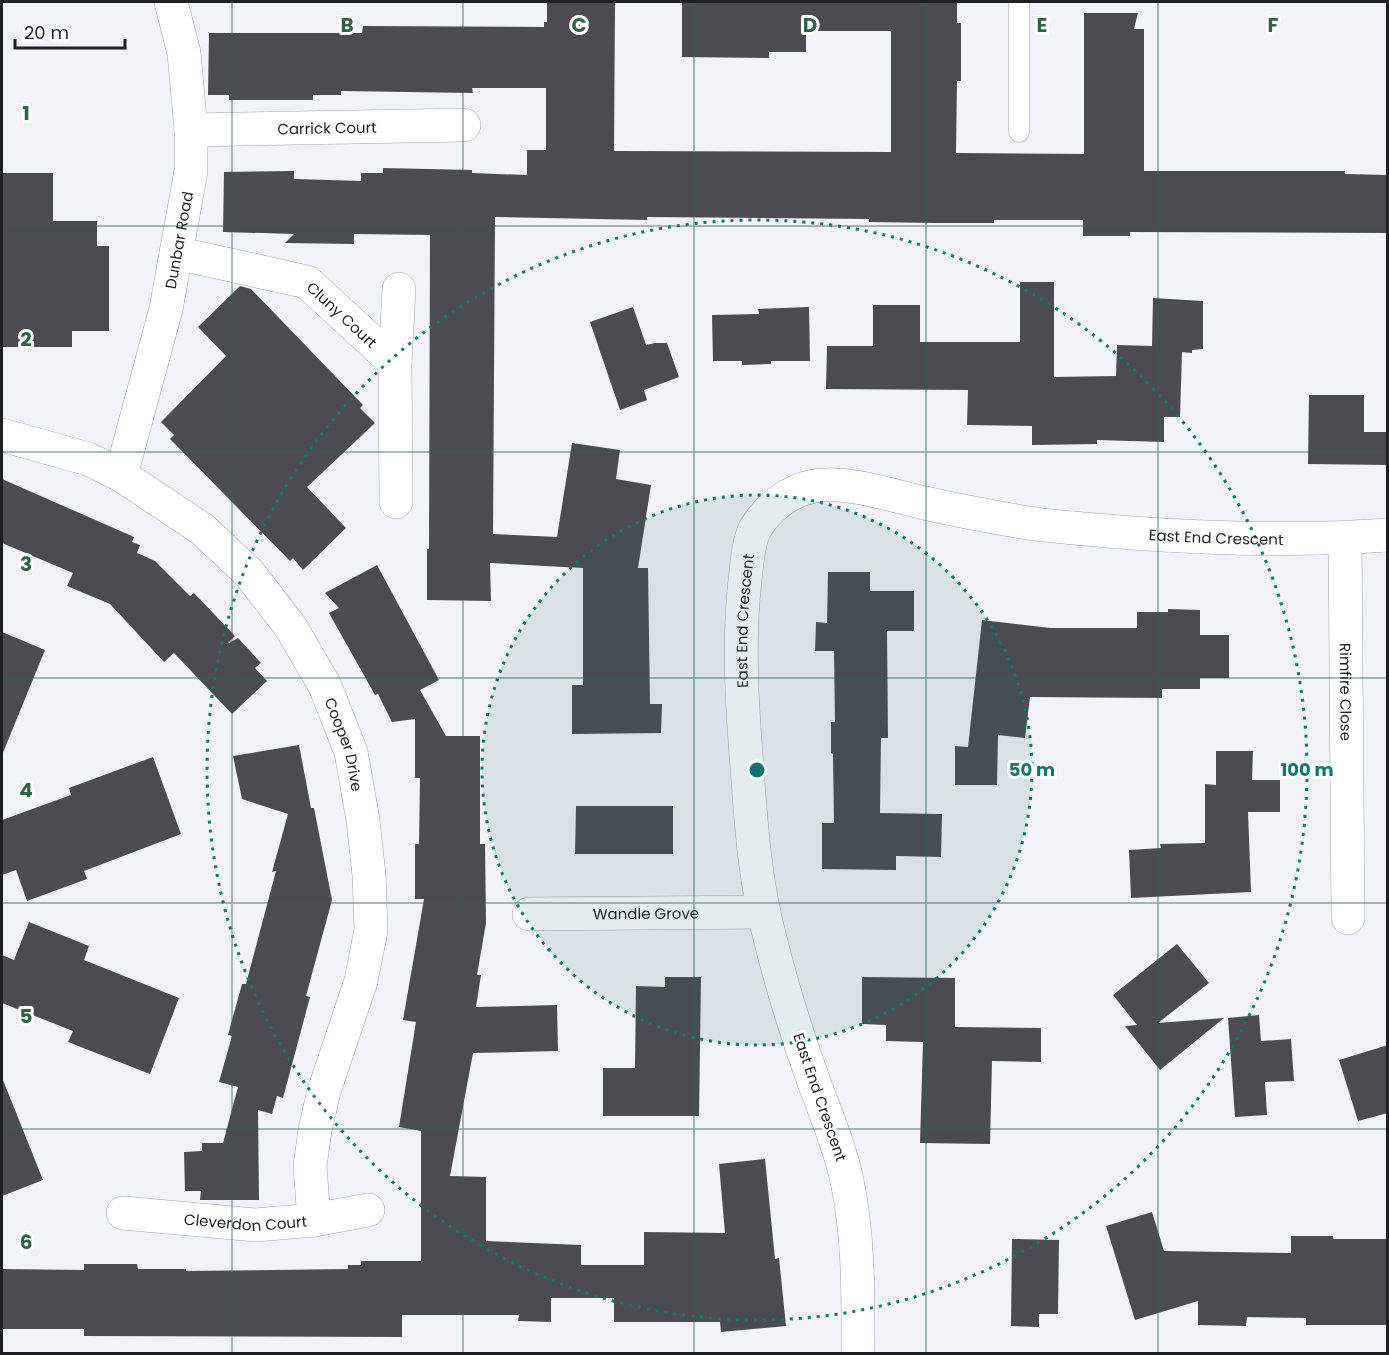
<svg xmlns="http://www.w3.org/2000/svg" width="1389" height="1355" font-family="Poppins,sans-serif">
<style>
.building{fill:#4b4b51}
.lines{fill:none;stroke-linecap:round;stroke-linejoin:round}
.lane-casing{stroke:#a4a4aa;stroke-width:21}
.street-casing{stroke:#a4a4aa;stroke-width:34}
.lane{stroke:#fff;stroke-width:20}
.street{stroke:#fff;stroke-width:33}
.grid{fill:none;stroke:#2e6348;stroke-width:1.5;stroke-opacity:0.55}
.ring{fill:none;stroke:#0f766e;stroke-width:3;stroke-dasharray:3 6}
.labels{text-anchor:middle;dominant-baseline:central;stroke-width:6;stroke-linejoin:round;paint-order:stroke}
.street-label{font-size:15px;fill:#1f1f22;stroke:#fff}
.grid-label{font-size:20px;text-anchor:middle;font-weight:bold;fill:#2e6348;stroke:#fff;stroke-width:6;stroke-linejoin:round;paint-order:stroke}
.centre{fill:#0f766e;stroke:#fff;stroke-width:3}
.ring-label{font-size:18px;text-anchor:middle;font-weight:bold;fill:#0f766e;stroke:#fff;stroke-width:6;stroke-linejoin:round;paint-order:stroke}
</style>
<rect width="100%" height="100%" fill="#f2f2f9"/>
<g class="building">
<path d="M547,2H615L614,151L891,152V31H806V52H769V58L682,57V2H957V23H961V81H957L956,153L1084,154V13H1138L1134,29H1144V171H1345V174L1388,175V233L1130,232V236H1083V220H994V223H934L869,222V219L647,217V220L495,217L493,534L557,537L572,443L620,450L616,479L651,485L638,568H648L650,704H662L661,733L572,734V685H583V568L490,563L491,601L427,600V549H429L430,235L354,234V244L285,243L294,234L223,232L224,172L294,171V179L361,181V173H383V168L472,170V173L527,175V150H546V88H472L473,93L341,91V95H313V100H229V95H208L209,33H362L363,26L544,27V22H547Z"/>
<path d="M2,173H53V221H97V246H109V331H72V347H2Z"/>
<path d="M1020,282H1054V377L1116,376L1117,345L1152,346L1153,298L1203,301V349L1192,350V353L1182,352L1180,417H1164V442L1097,440V444L1032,445V426L967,425L968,390L826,389L827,346H873V305H920V342H1020Z"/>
<path d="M240,286L251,289L363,405L360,408L375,423L307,487L346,528L303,570L293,558L290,561L170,439L174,435L161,422L226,356L198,327Z"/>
<path d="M633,307L646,345L655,343H667L679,377L644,390L647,400L620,410L590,322Z"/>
<path d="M809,307L810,361H771V364L742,365V361H713L712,315L759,314L758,309Z"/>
<path d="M1309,395H1364V432H1388V465L1308,464Z"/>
<path d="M2,479L134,537L132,542L140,545L137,553L155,561L190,596L194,593L235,636L227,644L238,638L261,663L255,668L267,681L232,714L174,653L164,662L110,604L67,586L73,573L2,543Z"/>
<path d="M377,565L439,680L420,690L446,736H480V844H485L486,923L477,975H481L476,1007L557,1005L558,1051L473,1053L450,1176L486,1177V1241L581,1245V1265H644V1232L725,1233L719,1164L765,1159L775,1259L779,1258L786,1326L721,1332L720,1322H614V1298H551V1322L518,1321L519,1315H402V1337L84,1336V1329H2V1269L84,1270V1264H137L138,1269H186V1271L348,1269V1265H361V1261H421V1131L399,1127L416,1022L403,1020L424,899H415V844H419L420,778H415V719L392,722L378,694L375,695L329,613L339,608L325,593Z"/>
<path d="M828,572H870V591H914V631H887L888,738H881L880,813L942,814L941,857L896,856V870L822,869V823H834L833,754L831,753V722H835L834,651H815L816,622L827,623Z"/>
<path d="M1168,609L1200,610V635H1229V678H1200V689H1162V698L1030,697L1025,738L998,735L997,785H955V746L968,747L982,620L1050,628H1137V612H1168Z"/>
<path d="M2,632L45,650L2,755Z"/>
<path d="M299,745L311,808H314L332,900L306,996L310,997L283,1098L277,1096L272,1114L258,1110L259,1200H200L201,1191H185L184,1152L202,1151V1143H223L238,1087L219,1082L232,1036L228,1035L242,984H246L276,871L272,872L288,814L242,799L233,756Z"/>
<path d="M1216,751H1253L1252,780H1280V812H1248L1251,892L1131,898L1129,850L1161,848L1160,844L1205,843V784L1216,785Z"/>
<path d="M153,757L181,834L84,871L87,879L27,901L16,870L2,875V820L71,795L69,788Z"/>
<path d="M576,806H673V854H575Z"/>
<path d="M29,922L89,946L84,960L179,998L150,1074L68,1042L73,1031L2,1003V955L14,960Z"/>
<path d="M1177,944L1209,983L1158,1023L1224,1018L1160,1070L1125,1026L1137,1025L1113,995Z"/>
<path d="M665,977H701L699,1116H603V1068H635L636,986L665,987Z"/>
<path d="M862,977L955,978V1027L1041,1028V1062L992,1061L990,1144L920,1143L923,1042L886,1041V1025L862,1024Z"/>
<path d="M1259,1015L1261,1041L1291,1039L1294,1081L1265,1082L1267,1115L1235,1117L1228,1018Z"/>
<path d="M1388,1045V1113L1358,1121L1339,1060Z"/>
<path d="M2,1080H3L43,1180L2,1196Z"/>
<path d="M1152,1212L1164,1251L1291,1253V1236H1333V1239H1388V1325H1306V1318L1247,1317L1246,1326L1198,1325V1301L1135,1320L1106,1226Z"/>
<path d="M1012,1239L1059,1240L1058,1314H1039V1327L1011,1326Z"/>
</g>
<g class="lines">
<defs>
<path id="lane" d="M1019,2V132"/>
<g id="street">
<path id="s1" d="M191,130L464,125"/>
<path id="s2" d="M176,253L307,282L395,363"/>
<path id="s3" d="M2,435L88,459L121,475L202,529L249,573L290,626L325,686L351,752L363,820L369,875L371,930L361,981L324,1091L315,1130L310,1166L314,1220"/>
<path id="s4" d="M121,475L166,309L191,171V130L184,53L171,2"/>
<path d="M396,502L395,363L399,289"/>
<path id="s5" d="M1345,538L1348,918"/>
<path id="s6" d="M529,914L763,912"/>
<path id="s7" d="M123,1213L256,1225L314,1220L368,1210"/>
<path id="s8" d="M858,1354C858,1297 859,1237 847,1181C840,1147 826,1115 814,1082C797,1035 782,987 770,938C755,883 751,824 747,767C742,705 738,642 745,580C747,564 748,543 755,529C768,507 789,491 814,486C847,480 892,496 925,503C959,511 993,517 1028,523C1062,528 1098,530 1132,533C1217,539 1303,541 1388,535"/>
</g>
</defs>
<use href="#lane" class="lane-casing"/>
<use href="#street" class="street-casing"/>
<use href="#lane" class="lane"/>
<use href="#street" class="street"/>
</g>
<path class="grid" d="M232,2V1354M463,2V1354M694,2V1354M926,2V1354M1158,2V1354M2,226H1388M2,452H1388M2,678H1388M2,903H1388M2,1129H1388"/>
<circle cx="757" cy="770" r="275" fill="#0f766e" fill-opacity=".12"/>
<g class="ring">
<circle cx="757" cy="770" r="275"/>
<circle cx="757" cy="770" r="550"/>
</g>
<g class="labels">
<g class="street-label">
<text stroke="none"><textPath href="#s1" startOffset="136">Carrick Court</textPath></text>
<text stroke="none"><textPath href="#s4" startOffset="242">Dunbar Road</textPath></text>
<text stroke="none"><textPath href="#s2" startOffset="182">Cluny Court</textPath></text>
<text stroke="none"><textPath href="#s8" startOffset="1323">East End Crescent</textPath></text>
<text stroke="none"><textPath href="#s8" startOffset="748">East End Crescent</textPath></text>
<text stroke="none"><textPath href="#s5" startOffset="154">Rimfire Close</textPath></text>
<text stroke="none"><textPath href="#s3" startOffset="486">Cooper Drive</textPath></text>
<text stroke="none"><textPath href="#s6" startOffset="117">Wandle Grove</textPath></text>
<text transform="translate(820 1097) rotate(71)">East End Crescent</text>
<text stroke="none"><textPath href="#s7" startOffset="123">Cleverdon Court</textPath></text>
</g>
</g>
<g class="grid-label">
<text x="347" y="32">B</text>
<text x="579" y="32">C</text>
<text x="810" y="32">D</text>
<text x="1042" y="32">E</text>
<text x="1273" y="32">F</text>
<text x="26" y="120">1</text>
<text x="26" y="346">2</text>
<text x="26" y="571">3</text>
<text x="26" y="797">4</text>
<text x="26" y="1023">5</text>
<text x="26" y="1249">6</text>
</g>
<circle cx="757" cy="770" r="9" class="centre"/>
<g class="ring-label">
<text x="1032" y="776">50 m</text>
<text x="1307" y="776">100 m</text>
</g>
<rect width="1389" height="1355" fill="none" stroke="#1f1f22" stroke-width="6"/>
<path d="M15 39v9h110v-9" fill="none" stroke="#1f1f22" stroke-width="3"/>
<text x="24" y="39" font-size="18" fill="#1f1f22" stroke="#ffffff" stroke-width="4.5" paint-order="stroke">20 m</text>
</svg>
